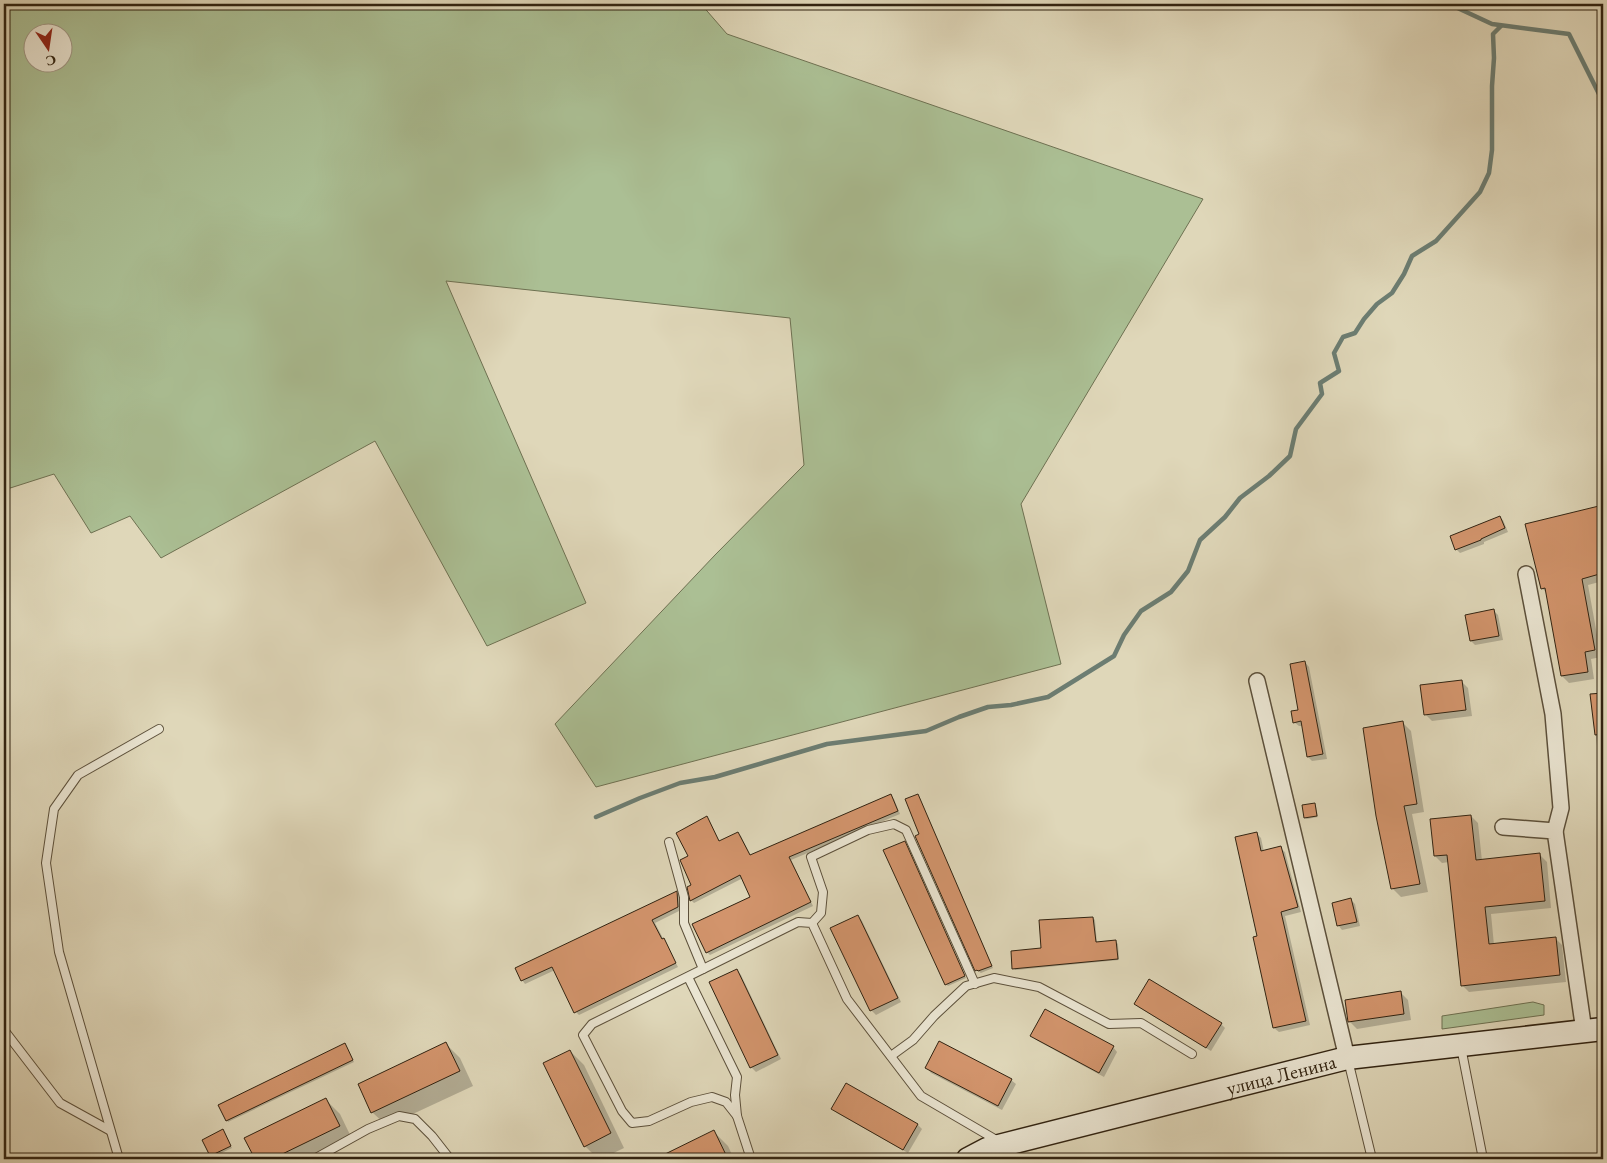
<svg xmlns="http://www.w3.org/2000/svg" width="1607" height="1163" font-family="'EB Garamond',serif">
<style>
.green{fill:#abbf94;stroke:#6e7152;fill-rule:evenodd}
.shadow{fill:#0003}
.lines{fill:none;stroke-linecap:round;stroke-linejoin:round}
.stream{stroke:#6c7d72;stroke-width:4.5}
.building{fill:#d2946c;stroke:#312311}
.lane-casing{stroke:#5c503b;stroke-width:10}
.street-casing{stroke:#5c503b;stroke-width:18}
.secondary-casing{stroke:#312311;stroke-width:25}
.lane{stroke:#eae5d2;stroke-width:8}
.street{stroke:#eae5d2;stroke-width:15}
.secondary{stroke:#eae5d2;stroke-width:22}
.labels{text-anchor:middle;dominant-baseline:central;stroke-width:4;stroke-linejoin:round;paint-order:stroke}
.street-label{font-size:20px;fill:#312311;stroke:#eae5d2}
</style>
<rect width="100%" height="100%" fill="#dfd7b9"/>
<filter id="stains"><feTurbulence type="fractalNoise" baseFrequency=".004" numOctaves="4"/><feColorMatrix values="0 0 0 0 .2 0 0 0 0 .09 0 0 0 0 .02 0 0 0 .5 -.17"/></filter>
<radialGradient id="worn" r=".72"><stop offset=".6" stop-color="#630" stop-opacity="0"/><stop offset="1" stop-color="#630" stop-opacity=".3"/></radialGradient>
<g class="green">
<path d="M4,4H701L727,34L1203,199L1021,504L1061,664L596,787L555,724L715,555L804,465L790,318L446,281L586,603L487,646L375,441L161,558L130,516L91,533L54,474L4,490ZM32,32H62V62H32Z"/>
<path d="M1533,1002L1544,1005V1015L1442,1029V1016Z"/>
</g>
<g class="shadow">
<path d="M1603,506V581L1588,585L1601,657L1591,659L1594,679L1569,683L1562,676L1547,593L1542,588L1526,525Z"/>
<path d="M1499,517L1503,520L1508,532L1484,542V544L1460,553L1456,549Z"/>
<path d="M1494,611L1498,615L1503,640L1475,645L1471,641Z"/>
<path d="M1305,662L1309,667L1327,759L1312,761L1308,757L1303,726H1299L1294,722L1300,711Z"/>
<path d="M1461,681L1468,688L1472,716L1432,721L1425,714Z"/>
<path d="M1603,694V805L1592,696Z"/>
<path d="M1403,723L1411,731L1424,812L1412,814L1428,892L1401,897L1393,889L1377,816Z"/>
<path d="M918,795L993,968L981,973L976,970L917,837L921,835Z"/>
<path d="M891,796L894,799L900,814L791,860L813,906L710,955L707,952L751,898L743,878L694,903L691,900L693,885L690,857L709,821L720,842L738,833L741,836L751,856Z"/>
<path d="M1314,804L1316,806L1318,817L1307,819L1305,818Z"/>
<path d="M1471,816L1478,823L1482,861L1540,855L1547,862L1551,908L1491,914L1494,945L1555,938L1562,945L1566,982L1469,992L1462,985L1449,862L1442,863L1435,856Z"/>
<path d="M1257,834L1261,838L1264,852L1280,848L1285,852L1301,912L1285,916L1310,1025L1279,1032L1274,1028L1259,936Z"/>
<path d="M906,844L966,978L948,986L946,984Z"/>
<path d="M676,893L680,896L681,910L655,923L678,967L579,1015L576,1012L555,970L525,984L522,980L516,968Z"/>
<path d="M1351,900L1355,904L1360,926L1342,930L1338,925Z"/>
<path d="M858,916L862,921L901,1002L876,1015L871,1010Z"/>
<path d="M1093,918L1095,920L1097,944L1116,942L1118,944L1119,960L1015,970L1014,968Z"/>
<path d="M737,970L741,975L781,1059L756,1072L751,1067Z"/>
<path d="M1401,993L1408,1000L1411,1020L1357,1029L1350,1022Z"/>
<path d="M1135,1004L1221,1024L1225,1028L1211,1051L1140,1008Z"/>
<path d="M1031,1035L1113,1047L1117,1052L1104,1077L1036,1040Z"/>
<path d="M446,1044L460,1058L473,1086L387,1126L372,1112Z"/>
<path d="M345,1045L354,1062L228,1122L227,1120Z"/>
<path d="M570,1051L584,1065L624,1148L601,1159H598L585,1146Z"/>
<path d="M927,1068L1011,1080L1016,1084L1002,1110L931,1073Z"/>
<path d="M847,1085L918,1125L922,1129L908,1153L837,1113L833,1109Z"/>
<path d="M326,1100L340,1114L353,1141L315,1159H256L246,1139Z"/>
<path d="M714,1132L728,1146L734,1159H658Z"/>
<path d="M224,1133L232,1148L213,1157L204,1140Z"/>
</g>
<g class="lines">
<g class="stream">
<path d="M1449,4L1492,24L1569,34L1603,102"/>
<path d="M596,817L640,798L680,783L715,777L827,744L926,731L959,717L988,707L1011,705L1048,697L1114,656L1124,635L1141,611L1171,592L1188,571L1200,540L1225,517L1240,498L1269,476L1290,456L1296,429L1322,394L1320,383L1339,371L1334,353L1343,337L1355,333L1364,319L1377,304L1392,293L1404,274L1412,256L1436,241L1480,192L1489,173L1492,150V86L1494,58L1493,34L1501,26"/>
</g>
</g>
<g class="building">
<path d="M1603,505V573L1582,579L1595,650L1585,652L1588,672L1561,676L1545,588L1541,589L1525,524Z"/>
<path d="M1500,516L1505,528L1481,539V540L1455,550L1450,536Z"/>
<path d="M1494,609L1499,636L1470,641L1465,615Z"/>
<path d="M1305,661L1323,754L1307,757L1301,721L1293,723L1291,711L1298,710L1290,664Z"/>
<path d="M1462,680L1466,710L1424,715L1420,685Z"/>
<path d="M1603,693V734L1595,735L1590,694Z"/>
<path d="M1403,721L1417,804L1404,806L1420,884L1391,889L1376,816L1363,728Z"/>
<path d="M891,794L898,811L789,857L811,902L706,953L692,924L750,897L740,875L690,901L687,887L691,885L680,860L688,856L676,833L707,816L719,841L738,832L750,855Z"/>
<path d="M918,794L992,966L978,971L977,970L975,971L915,836L919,834L905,799Z"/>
<path d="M1315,803L1317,816L1304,818L1302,805Z"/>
<path d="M1471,815L1476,860L1540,853L1545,901L1485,907L1489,944L1556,937L1560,975L1461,986L1447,855L1434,856L1430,819Z"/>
<path d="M1257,832L1261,851L1281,846L1298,907L1281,912L1306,1021L1273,1028L1253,937L1257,936L1235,837Z"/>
<path d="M905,841L965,976L945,985L883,850Z"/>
<path d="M677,891L678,907L652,920L662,939L664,938L676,963L574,1013L552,967L521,981L515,968Z"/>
<path d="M1351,898L1357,922L1337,926L1332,903Z"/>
<path d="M858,915L898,998L870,1011L830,928Z"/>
<path d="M1093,917L1096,942L1116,940L1118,959L1012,969L1011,951L1041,948L1039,920Z"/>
<path d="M737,969L778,1055L750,1068L709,982Z"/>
<path d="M1149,979L1222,1023L1206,1048L1134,1004Z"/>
<path d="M1401,991L1404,1014L1348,1022L1345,1000Z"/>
<path d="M1045,1009L1114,1046L1099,1073L1030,1036Z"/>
<path d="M939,1041L1012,1079L998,1106L925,1068Z"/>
<path d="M446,1042L460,1071L371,1113L358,1084Z"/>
<path d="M345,1043L353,1060L226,1121L218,1105Z"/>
<path d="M570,1050L611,1133L584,1147L543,1063Z"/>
<path d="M846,1083L918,1124L903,1150L831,1109Z"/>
<path d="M326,1098L340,1126L272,1159H255L244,1138Z"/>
<path d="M223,1129L231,1146L210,1156L202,1140Z"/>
<path d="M714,1130L728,1159H655Z"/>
</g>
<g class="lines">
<defs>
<g id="lane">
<path d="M669,842L684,897V923L703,969"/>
<path d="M812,923L821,913L823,892L811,857L868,830L894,824L906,830L975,984"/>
<path d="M688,977L737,1077L735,1095L737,1116L751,1159"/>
<path d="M4,1030L60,1103L109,1130"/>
<path d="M1461,1047L1483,1159"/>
<path d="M891,1056L913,1040L934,1016L966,986L994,978L1039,987L1109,1024L1141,1023L1192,1054"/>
<path d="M1348,1060L1372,1159"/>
<path d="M737,1116L726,1102L712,1097L691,1102L649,1121L632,1123L622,1111L583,1035L592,1024L798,922L812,923L847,999L921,1096L998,1141"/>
<path d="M119,1159L59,952L46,863L54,809L78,775L159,729"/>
<path d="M314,1159L368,1129L399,1116L415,1119L432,1136L450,1159"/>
</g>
<g id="street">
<path d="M1526,574L1553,714L1561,808L1555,831"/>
<path d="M1257,681L1347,1058"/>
<path d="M1503,827L1555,831L1584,1031"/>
</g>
<g id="secondary">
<path id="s1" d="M968,1159L987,1149L1347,1058L1603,1029"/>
</g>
</defs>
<use href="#lane" class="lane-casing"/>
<use href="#street" class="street-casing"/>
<use href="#secondary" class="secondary-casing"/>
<use href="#lane" class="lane"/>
<use href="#street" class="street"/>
<use href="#secondary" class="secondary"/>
</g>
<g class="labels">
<g class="street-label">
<text stroke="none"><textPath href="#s1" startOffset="325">улица Ленина</textPath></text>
</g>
</g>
<rect width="1607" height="1163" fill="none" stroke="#dfd7b9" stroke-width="20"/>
<rect x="5" y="5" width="1597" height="1153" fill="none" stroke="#312311" stroke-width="2.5"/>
<rect x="10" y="10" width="1587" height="1143" fill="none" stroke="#312311"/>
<g transform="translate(48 48) rotate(167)"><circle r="24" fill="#eae5d2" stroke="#a09785"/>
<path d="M0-4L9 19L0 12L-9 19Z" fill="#8f2418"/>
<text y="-8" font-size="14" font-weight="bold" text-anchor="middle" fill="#312311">С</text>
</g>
<rect width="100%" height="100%" filter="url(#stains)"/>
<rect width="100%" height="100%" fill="url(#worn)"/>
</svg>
